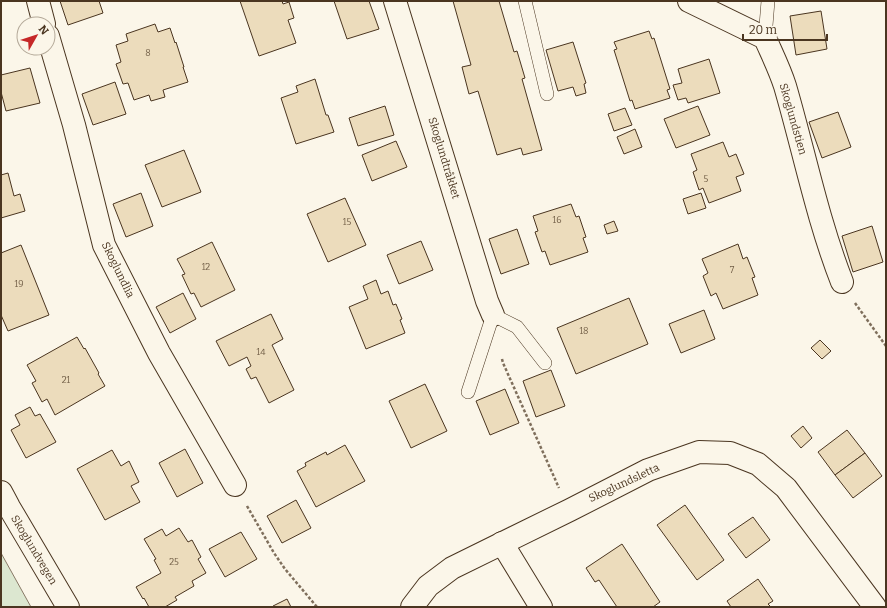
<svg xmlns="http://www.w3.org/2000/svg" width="887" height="608" font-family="Bitter,serif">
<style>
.green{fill:#dce7d0;stroke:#887966}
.building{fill:#ecdcbc;stroke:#4a3520}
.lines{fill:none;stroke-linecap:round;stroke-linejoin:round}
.lane-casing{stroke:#4a3520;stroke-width:14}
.street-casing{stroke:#4a3520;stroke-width:24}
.path{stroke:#7f6f5c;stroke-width:2.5;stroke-dasharray:3 2;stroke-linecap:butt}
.lane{stroke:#fbf6e9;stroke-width:13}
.street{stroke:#fbf6e9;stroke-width:22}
.labels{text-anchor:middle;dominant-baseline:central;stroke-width:3;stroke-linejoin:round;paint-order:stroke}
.number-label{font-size:9px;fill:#725f47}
.street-label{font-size:11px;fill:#4a3520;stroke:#fbf6e9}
</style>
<rect width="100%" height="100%" fill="#fbf6e9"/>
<path class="green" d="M1,553L31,607H1Z"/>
<g class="building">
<path d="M60,1H99L103,13L68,25Z"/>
<path d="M240,1H282L283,4L289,2L294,18L288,20L296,43L259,56Z"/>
<path d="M334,1H369L379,29L347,39Z"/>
<path d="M453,1H499L514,52L517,51L525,78L522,79L542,150L523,155L521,148L497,155L478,91L469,94L462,67L471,65Z"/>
<path d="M821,11L827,49L796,55L790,16Z"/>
<path d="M155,24L158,32L170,28L175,43L176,42L184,67H183L188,82L163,90L165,97L151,101L149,95L134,100L128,83L123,84L116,64L121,62L116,45L128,41L126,34Z"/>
<path d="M649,31L652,39L654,38L670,89L667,90L670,98L635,109L632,100L630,101L614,50L617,49L614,42Z"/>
<path d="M573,42L586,83L584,84L586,93L576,96L573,87L558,91L546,50Z"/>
<path d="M709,59L720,93L688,103L686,98L678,100L673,85L682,83L678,69Z"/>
<path d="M30,68L40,103L6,111L1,92V75Z"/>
<path d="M315,79L326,115H328L334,132L296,144L281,98L298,92L296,86Z"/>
<path d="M115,82L126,114L93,125L82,94Z"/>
<path d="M385,106L394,135L358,146L349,118Z"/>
<path d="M698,106L710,135L676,148L664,119Z"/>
<path d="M625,108L632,125L614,131L608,114Z"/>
<path d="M838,112L851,147L822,158L809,122Z"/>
<path d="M635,129L642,147L624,154L617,137Z"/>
<path d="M396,141L407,167L372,181L362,155Z"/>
<path d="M723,142L729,157L736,154L744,174L736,177L741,191L709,203L703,188L699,190L693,172L697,170L691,154Z"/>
<path d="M184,150L201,192L162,207L145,165Z"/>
<path d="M8,173L14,196L20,194L25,211L1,218V175Z"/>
<path d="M141,193L153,226L126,237L113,204Z"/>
<path d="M701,193L706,208L688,214L683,199Z"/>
<path d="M345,198L366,245L328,262L307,214Z"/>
<path d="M571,204L576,217L579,216L586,237L583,238L588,252L550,265L545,251L542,252L535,232L538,231L533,216Z"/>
<path d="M614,221L618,231L607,234L604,225Z"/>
<path d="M872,226L883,262L853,272L842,236Z"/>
<path d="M517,229L529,264L501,274L489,239Z"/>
<path d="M421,241L433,270L399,284L387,255Z"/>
<path d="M212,242L235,290L201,307L194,293L191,294L182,275L185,274L177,259Z"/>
<path d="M738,244L743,259L747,257L755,277L752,278L758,295L723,309L716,293L711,296L703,276L708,273L702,259Z"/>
<path d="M21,245L49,315L8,331L1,315V253Z"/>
<path d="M376,280L381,294L388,291L393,305L396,304L402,319L400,320L405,333L366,349L349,307L368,299L363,286Z"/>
<path d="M183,293L196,319L170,333L156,307Z"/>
<path d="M629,298L648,344L576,374L557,328Z"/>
<path d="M704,310L715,339L681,353L669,324Z"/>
<path d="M271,314L283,339L272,345L294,390L269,403L256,377L251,379L246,369L251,366L247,357L229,366L216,341Z"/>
<path d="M77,337L84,349L85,348L99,373L98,374L105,386L55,415L47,399L42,402L32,383L36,381L27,365Z"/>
<path d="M820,340L831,351L822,359L811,348Z"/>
<path d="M551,370L565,406L536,417L523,381Z"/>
<path d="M425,384L447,431L411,448L389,401Z"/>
<path d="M505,389L519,423L490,435L476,401Z"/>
<path d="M30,407L35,416L40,414L56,442L26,458L11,430L20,425L15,415Z"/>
<path d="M803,426L812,438L801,448L791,436Z"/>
<path d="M847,430L865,453L835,475L818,452Z"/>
<path d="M345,445L365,481L316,507L297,471L306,466L305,463L326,452L327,455Z"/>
<path d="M185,449L203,483L177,497L159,463Z"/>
<path d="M112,450L121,466L129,461L139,482L131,486L140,502L105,520L77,469Z"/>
<path d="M865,453L882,476L853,498L835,475Z"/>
<path d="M296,500L311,528L282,543L267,516Z"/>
<path d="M685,505L724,560L697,580L657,525Z"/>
<path d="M753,517L770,540L746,558L728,534Z"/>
<path d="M179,528L188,542L192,540L201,557L198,559L206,573L192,581L194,586L175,597L177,600L165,607H149L144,598L143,599L136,587L161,573L154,560L156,559L144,539L162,529L166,536Z"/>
<path d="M241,532L257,559L225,577L209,549Z"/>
<path d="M622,544L660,602L653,607H617L599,580L595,582L586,568Z"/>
<path d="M758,579L773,601L768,604L771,607H731L727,601Z"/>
<path d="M287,599L291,607H273V606Z"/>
</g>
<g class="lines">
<defs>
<g id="lane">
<path d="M525,1L547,94"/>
<path d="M765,38L768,1"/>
<path d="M468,392L493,315L517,327L545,363"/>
</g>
<g id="street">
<path d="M38,1L44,24"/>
<path d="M395,1L487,301L493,315"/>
<path d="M689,1L765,38C772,54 780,70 785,86C804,151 817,218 842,282"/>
<path d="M48,36L74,125L104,245L159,353L235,485"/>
<path d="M1,492L9,507L68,607"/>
<path d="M502,543L541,607"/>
<path d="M412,607L428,586L452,568L570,510L648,470L699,452L730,453L758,464L786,488L875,607"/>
</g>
</defs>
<use href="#lane" class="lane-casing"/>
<use href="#street" class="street-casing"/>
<g class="path">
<path d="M855,303L886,346"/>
<path d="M502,359L503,363L559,488"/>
<path d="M247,506L274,553L285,569L317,607"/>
</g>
<use href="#lane" class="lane"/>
<use href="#street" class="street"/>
</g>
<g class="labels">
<g class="number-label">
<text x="148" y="53">8</text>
<text x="706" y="179">5</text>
<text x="557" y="220">16</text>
<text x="347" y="222">15</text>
<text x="206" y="267">12</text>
<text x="732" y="270">7</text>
<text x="19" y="284">19</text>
<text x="584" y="331">18</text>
<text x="261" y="352">14</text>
<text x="66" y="380">21</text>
<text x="174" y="562">25</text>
</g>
<g class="street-label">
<text transform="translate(793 119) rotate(74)">Skoglundstien</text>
<text transform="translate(444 158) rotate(73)">Skoglundtråkket</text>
<text transform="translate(118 270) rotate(64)">Skoglundlia</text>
<text transform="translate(624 483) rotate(-25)">Skoglundsletta</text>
<text transform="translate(34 550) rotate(59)">Skoglundvegen</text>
</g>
</g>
<rect width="887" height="608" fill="none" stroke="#4a3520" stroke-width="4"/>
<g transform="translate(36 36) rotate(51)"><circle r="19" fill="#fbf6e9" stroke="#b4a999"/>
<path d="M0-3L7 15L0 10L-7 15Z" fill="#c62828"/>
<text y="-6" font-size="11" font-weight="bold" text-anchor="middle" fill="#4a3520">N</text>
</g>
<path d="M743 34v6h84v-6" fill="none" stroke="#4a3520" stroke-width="2"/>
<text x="749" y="34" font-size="12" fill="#4a3520" stroke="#fbf6e9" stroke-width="3" paint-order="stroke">20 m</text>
</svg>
